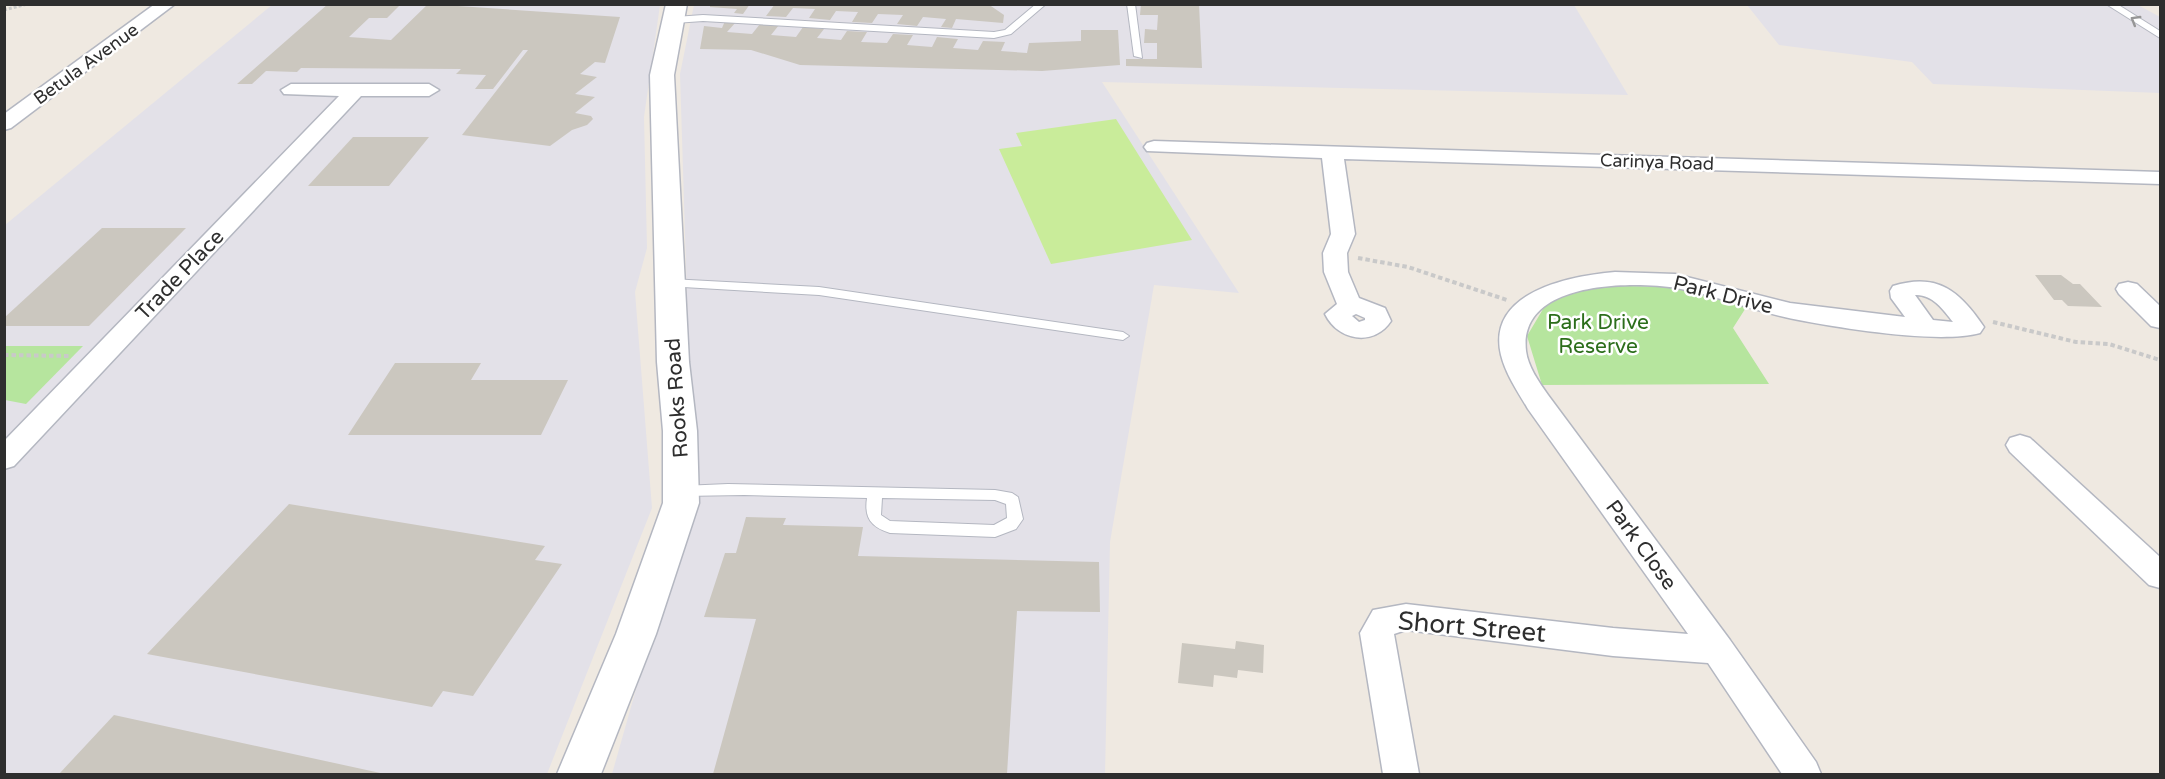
<svg xmlns="http://www.w3.org/2000/svg" width="2165" height="779" font-family="'Varela Round',sans-serif">
<style>
.industrial{fill:#e3e1e8}
.green{fill:#b6e59e}
.pitch{fill:#c9ec9a}
.building{fill:#cbc7bf}
.lines{fill:none;stroke-linecap:round;stroke-linejoin:round}
.lane-casing{stroke:#b4b7c1;stroke-width:2}
.street-casing{stroke:#b4b7c1;stroke-width:3}
.secondary-casing{stroke:#b4b7c1;stroke-width:3}
.path-far1{stroke:#c9c9c9;stroke-width:3;stroke-dasharray:3 2;stroke-linecap:butt}
.path{stroke:#c9c9c9;stroke-width:4;stroke-dasharray:4.5 3;stroke-linecap:butt}
.lane{fill:#fff;fill-rule:evenodd}
.street{fill:#fff;fill-rule:evenodd}
.secondary{fill:#fff;fill-rule:evenodd}
.oneway{stroke:#969696}
.labels{text-anchor:middle;dominant-baseline:central;stroke-width:5;stroke-linejoin:round;paint-order:stroke}
.far-street-label{font-size:18px;fill:#2e2e2e;stroke:#fff}
.street-label{font-size:21px;fill:#2e2e2e;stroke:#fff}
.park-label{font-size:21px;fill:#2c6e1b;stroke:#fff}
.near-street-label{font-size:26px;fill:#2e2e2e;stroke:#fff}
</style>
<rect width="100%" height="100%" fill="#efe9e1"/>
<g class="industrial">
<path d="M272,5H660L644,117L647,248L635,292L652,508L547,774H5V225Z"/>
<path d="M694,5H1574L1628,95L1102,82L1239,293L1154,285L1110,542L1105,774H612L693,488L680,74Z"/>
<path d="M1747,5H2138L2160,17V93L1933,84L1912,62L1779,45Z"/>
</g>
<g class="green">
<path d="M1589,285L1671,287L1747,306L1733,328L1769,384L1542,385L1527,336L1549,299Z"/>
<path d="M5,346H83L26,404L5,400Z"/>
</g>
<path class="pitch" d="M1116,119L1192,240L1051,264L999,149L1022,146L1016,133Z"/>
<g class="building">
<path d="M328,4H401L387,18H369L349,37L391,40L428,4L620,17L605,63L595,62L580,74L597,77L575,94L595,97L575,113L591,116L593,119L587,125L572,130L550,146L462,135L528,50H523L493,89H475L486,75L456,74L461,69L301,68L297,72L266,71L252,84H237Z"/>
<path d="M710,4H750L743,14L734,13L737,9L710,7Z"/>
<path d="M775,4H988L1004,15L1003,23L956,19L952,28L941,27L946,19L923,17L917,26L897,24L903,15L878,14L872,23L852,22L858,12L836,11L830,20L809,18L815,9L793,8L786,17L766,16Z"/>
<path d="M1141,4H1199L1202,68L1126,66V59H1157V43H1144L1145,29L1157,30L1158,15H1140Z"/>
<path d="M725,21L736,22L727,32L752,34L760,24L779,25L771,35L796,37L803,27L824,29L817,38L841,40L847,31L867,32L861,42L887,43L893,34L913,35L907,45L932,47L937,37L958,39L953,48L978,50L983,41L1005,42L1001,51L1027,53L1029,43L1081,41V30H1118L1120,65L1042,71L800,65L751,50L700,49L704,26L722,28Z"/>
<path d="M353,137H429L389,186H308Z"/>
<path d="M102,228H186L89,326H4V318Z"/>
<path d="M2035,275H2061L2073,284H2080L2102,307L2068,306L2062,300H2054Z"/>
<path d="M395,363H481L471,380H568L541,435H348Z"/>
<path d="M289,504L545,546L535,560L562,564L473,696L443,691L432,707L147,654Z"/>
<path d="M746,517L786,518L783,525L863,527L858,556L1099,562L1100,612L1017,611L1007,774H713L756,619L704,617L725,553H736Z"/>
<path d="M1236,641L1264,645L1263,673L1238,670L1237,678L1214,675L1213,687L1178,683L1182,643L1235,649Z"/>
<path d="M114,715L385,774H59Z"/>
</g>
<g class="lines">
<defs>
<g id="lane">
<path d="M1036,4H1046L1011,34L994,38L703,21L675,23L671,20L675,17L703,15L994,32L1005,30Z"/>
<path d="M1127,4H1135L1142,58L1134,56Z"/>
<path d="M2106,4H2117L2160,31V38Z"/>
<path d="M670,279L819,287L1123,332L1129,336L1123,340L819,295L666,286L664,283Z"/>
<path d="M728,484L995,490L1012,493L1018,497L1023,519L1016,529L995,537L890,533C871,527 864,518 867,498L744,495L682,496L677,495L675,491L677,487L682,486ZM882,498L995,500L1006,504L1007,518L994,525L890,521L881,515Z"/>
</g>
<g id="street">
<path d="M155,4H175L11,128L4,130V114Z"/>
<path d="M291,84H429L439,90L429,96H361L14,466L4,469V441L339,96L284,94L281,90Z"/>
<path d="M1154,141L2160,172V184L1344,159L1355,234L1347,253L1348,272L1359,298L1385,308L1391,321C1374,347 1338,341 1325,314L1337,304L1324,272L1323,253L1331,234L1322,158L1147,151L1144,147L1147,143ZM1356,314L1365,318V320L1359,322L1352,316Z"/>
<path d="M1615,272L1675,274L1790,303L1905,317L1891,298L1890,291L1893,286C1937,272 1960,291 1984,327L1980,333C1940,344 1847,329 1804,321C1761,314 1720,296 1676,288C1631,281 1518,281 1526,351C1528,367 1539,382 1548,395L1730,640L1816,762L1821,774H1782L1708,663L1613,656L1406,630L1394,634L1419,774H1383L1360,633L1373,610L1406,604L1613,628L1688,634L1528,409C1518,392 1506,375 1501,355C1486,291 1571,276 1615,272ZM1915,295C1932,294 1943,309 1953,322L1933,320Z"/>
<path d="M2128,282L2137,284L2160,306V328L2151,326L2119,294L2116,289L2119,284Z"/>
<path d="M2020,435L2030,438L2160,557V588L2149,585L2010,452L2006,445L2010,438Z"/>
</g>
<path id="secondary" d="M666,4H687L674,75L689,362L697,431L699,503L656,634L601,774H557L616,634L663,503V431L657,362L650,75Z"/>
</defs>
<use href="#lane" class="lane-casing"/>
<use href="#street" class="street-casing"/>
<use href="#secondary" class="secondary-casing"/>
<path class="path-far1" d="M4,10L27,4"/>
<g class="path">
<path d="M1358,258L1408,267L1507,300"/>
<path d="M1993,322L2076,342L2109,344L2160,360"/>
<path d="M4,355L70,356"/>
</g>
<use href="#lane" class="lane"/>
<use href="#street" class="street"/>
<use href="#secondary" class="secondary"/>
</g>
<defs><path id="oneway-chevron" d="M-2-3.5L2.5 0L-2 3.5" fill="none" stroke-width="1.6" stroke-linecap="round" stroke-linejoin="round" transform="scale(1.5)"/></defs>
<use class="oneway" href="#oneway-chevron" transform="translate(2135 20) rotate(-149)"/>
<g class="labels">
<g class="far-street-label">
<text transform="translate(86 64) rotate(-36)">Betula Avenue</text>
<text transform="translate(1657 162) rotate(2)">Carinya Road</text>
</g>
<g class="street-label">
<text transform="translate(180 275) rotate(-46)">Trade Place</text>
<text transform="translate(1723 295) rotate(14)">Park Drive</text>
<text transform="translate(677 398) rotate(-94)">Rooks Road</text>
<text transform="translate(1641 545) rotate(54)">Park Close</text>
</g>
<g class="park-label">
<text x="1598" y="322">Park Drive<tspan x="1598" dy="24">Reserve</tspan></text>
</g>
<g class="near-street-label">
<text transform="translate(1472 627) rotate(5)">Short Street</text>
</g>
</g>
<rect width="2165" height="779" fill="none" stroke="#2e2e2e" stroke-width="12"/>
</svg>
